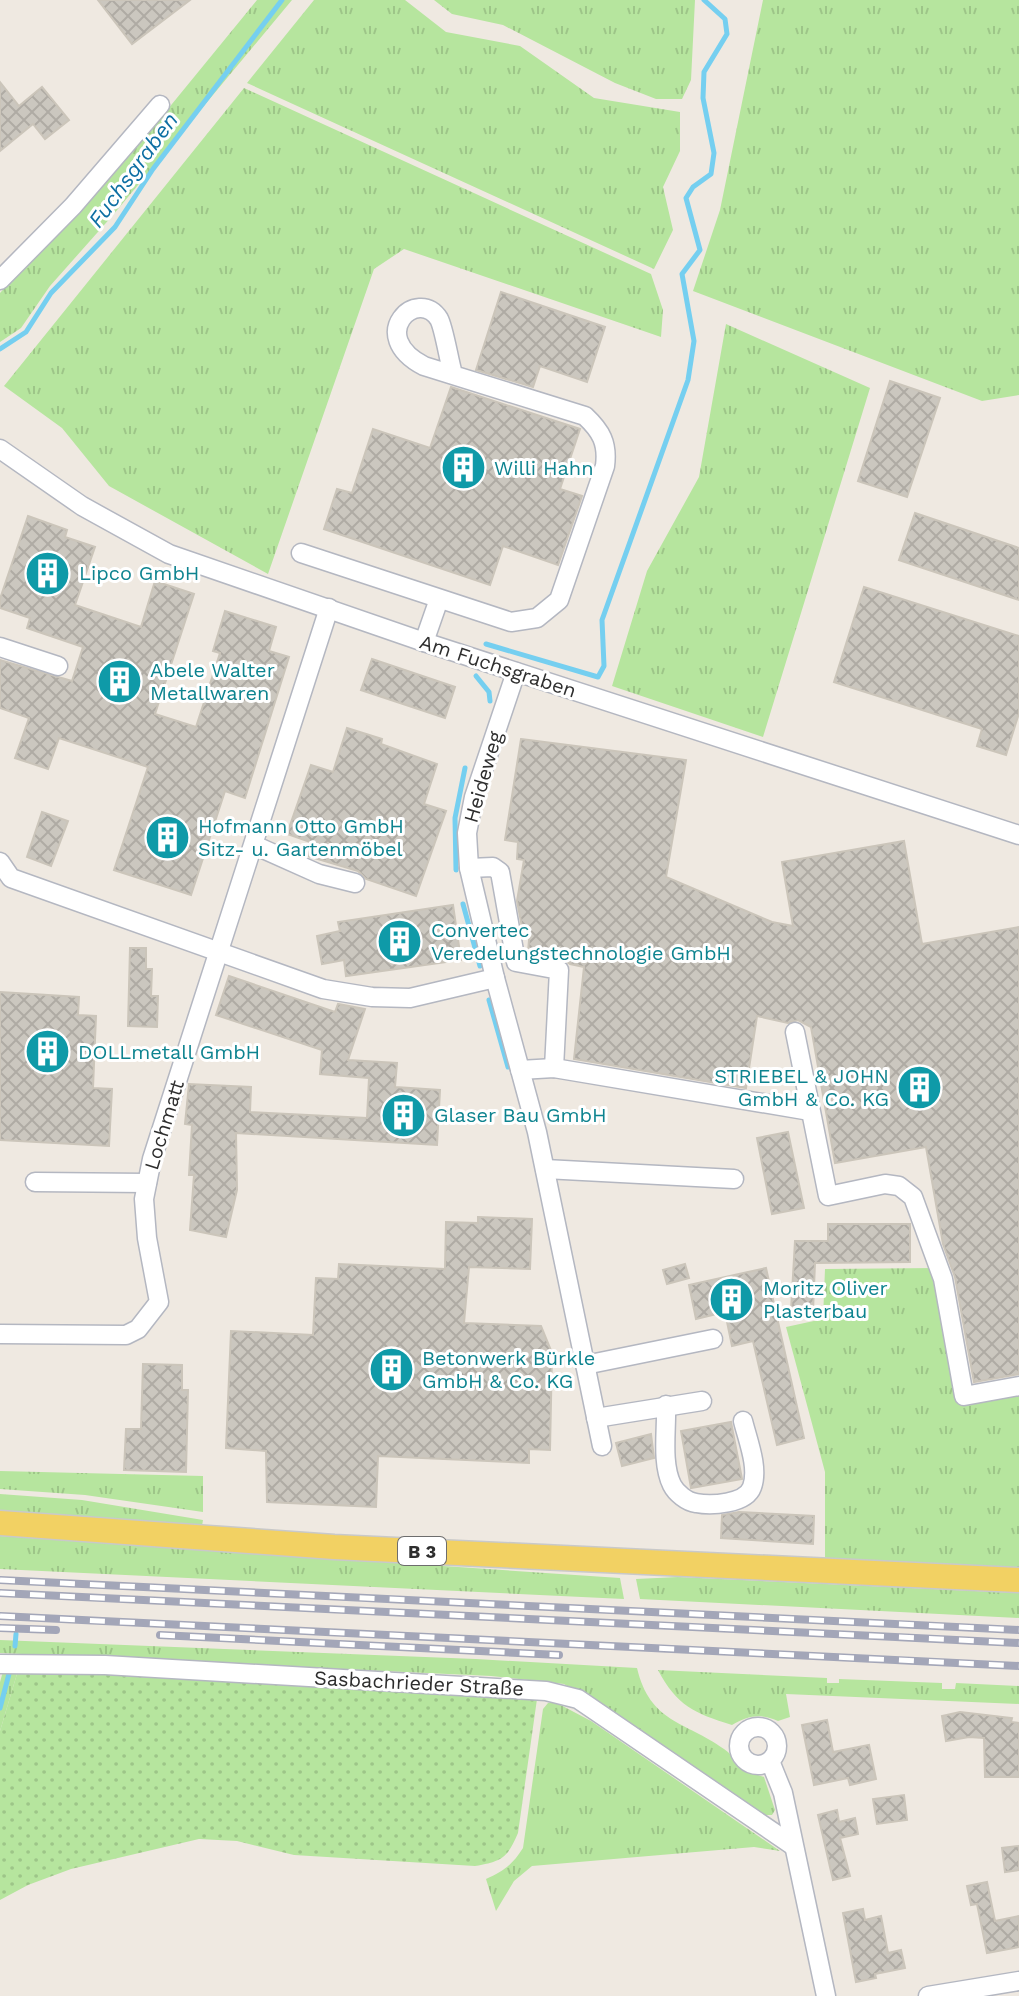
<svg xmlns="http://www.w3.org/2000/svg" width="1019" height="1996" font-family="'Work Sans',sans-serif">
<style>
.grass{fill:url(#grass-tufts)}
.garden{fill:url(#garden-dots)}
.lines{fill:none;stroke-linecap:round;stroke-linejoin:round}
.stream{stroke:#75cff0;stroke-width:5}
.building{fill:url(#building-cross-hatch);stroke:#cbc5ba;stroke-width:2}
.minor-casing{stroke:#b4b7c1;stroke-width:21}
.major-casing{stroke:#c9c9c9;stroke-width:27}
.minor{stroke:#fff;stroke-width:18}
.major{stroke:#f2d163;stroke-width:24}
.rail-casing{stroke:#a3a6b8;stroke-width:8}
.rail{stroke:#fff;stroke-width:5;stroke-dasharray:15;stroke-linecap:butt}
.labels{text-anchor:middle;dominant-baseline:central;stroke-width:6;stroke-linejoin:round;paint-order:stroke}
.shield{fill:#fff;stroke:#6d6d6d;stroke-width:2}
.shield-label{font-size:18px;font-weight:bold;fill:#2e2e2e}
.culture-label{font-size:20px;fill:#0d838f;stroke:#fff;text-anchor:start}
.street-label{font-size:20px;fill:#2e2e2e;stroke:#fff}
.water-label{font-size:22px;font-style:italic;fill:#0d6fa3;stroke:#fff}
</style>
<defs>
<pattern id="grass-tufts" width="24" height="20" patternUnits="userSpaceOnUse" patternTransform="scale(2)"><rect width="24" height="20" fill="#b6e59e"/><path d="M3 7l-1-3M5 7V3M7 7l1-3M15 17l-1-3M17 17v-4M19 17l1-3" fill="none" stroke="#9dc588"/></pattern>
<pattern id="garden-dots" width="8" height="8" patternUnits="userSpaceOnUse" patternTransform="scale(2)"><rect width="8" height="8" fill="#b6e59e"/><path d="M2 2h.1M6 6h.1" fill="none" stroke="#9dc588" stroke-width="1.8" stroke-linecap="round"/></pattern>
<pattern id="building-cross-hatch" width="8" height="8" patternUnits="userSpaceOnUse" patternTransform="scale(2)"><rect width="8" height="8" fill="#cbc7bf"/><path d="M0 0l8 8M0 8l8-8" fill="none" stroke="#afaba4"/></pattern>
</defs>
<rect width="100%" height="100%" fill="#efe9e1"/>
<g class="grass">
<path d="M257,0H292L113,215L50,286L21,328L0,342V293L145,137Z"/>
<path d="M314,0H405L446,32L520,46L594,98L680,112V151L663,187L673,230L654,269L247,83Z"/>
<path d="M434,0H695L691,80L682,99H656L615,83L503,25L452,14Z"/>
<path d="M763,0H1019V395L982,401L693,291L720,210Z"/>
<path d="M244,88L651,274L663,310L661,337L404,249L374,269L268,574L109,486L62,428L4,386Z"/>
<path d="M726,324L870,388L763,737L612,686L647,571L699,477Z"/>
<path d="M936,1268L959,1403L1019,1391V1571L825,1562V1472L786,1327L823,1319L825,1269Z"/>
<path d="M0,1471L203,1476V1512L85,1495L0,1489Z"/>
<path d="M0,1494L82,1500L203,1520L202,1526L0,1513Z"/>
<path d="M0,1536L620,1578L624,1599L0,1569Z"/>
<path d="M678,1577L1019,1593V1618L640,1599L636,1579Z"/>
<path d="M0,1640L476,1659L637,1668C650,1723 685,1721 724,1749C743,1763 738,1769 764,1777L775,1810L772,1815H762L564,1684L491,1676L0,1653Z"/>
<path d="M19,1667L0,1731V1682L4,1668Z"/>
<path d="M658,1670L827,1678V1683H839V1679L942,1683V1689H955L956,1683L1019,1686V1704L786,1694L790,1717L778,1721C760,1713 748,1716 732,1725C694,1713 677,1706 658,1670Z"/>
<path d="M555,1702L591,1721L780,1851L754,1847L532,1866L514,1881L496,1911L486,1879C503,1872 513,1864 523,1848L543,1709L548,1703Z"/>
</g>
<path class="garden" d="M19,1667L538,1692L518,1833C507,1858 503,1861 475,1866L294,1855L237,1841L199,1839L71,1869L28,1885L0,1900V1731Z"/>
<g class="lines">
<g class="stream">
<path d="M0,349L26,332L51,293L115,227L153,169L282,0"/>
<path d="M486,644L598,677L604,666L602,620L688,380L694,341L682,274L700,250L686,198L693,187L711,174L714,153L703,98L704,72L727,34L725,19L704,0"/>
<path d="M476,676L489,692L490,701"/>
<path d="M456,870L455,818L465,768"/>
<path d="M463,904L480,966"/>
<path d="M489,1000L508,1067"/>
<path d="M15,1646L16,1634"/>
<path d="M0,1708L10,1670"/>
</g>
</g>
<g class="building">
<path d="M98,0H190L132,44Z"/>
<path d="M0,82L19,106L42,87L69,120L45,139L33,124L0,151Z"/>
<path d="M501,292L605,327L587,382L540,366L533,387L476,370Z"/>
<path d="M890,381L940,398L907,497L858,481Z"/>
<path d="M451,387L580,429L560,489L582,496L558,565L503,546L490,585L324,529L337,489L352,493L373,429L430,448Z"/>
<path d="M915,513L1019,548V600L899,560Z"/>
<path d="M28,516L67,530L65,537L95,547L75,605L141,627L155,581L194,594L155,714L196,727L220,653L213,651L225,611L276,627L269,651L289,657L245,798L225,791L191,895L114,870L148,767L59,738L48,769L15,758L29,718L0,708V660L72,681L83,647L27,628L30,618L0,608V599Z"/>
<path d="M864,587L1019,636V713L1006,755L977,746L982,729L834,682Z"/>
<path d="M372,659L455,687L445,718L361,690Z"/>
<path d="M347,728L382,739L381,744L437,764L424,804L446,811L416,896L366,879L358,871L308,856L313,843L287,834L311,765L333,772Z"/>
<path d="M521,739L686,760L666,877L772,922L793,926L782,862L904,841L922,944L1019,927V1374L974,1382L955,1277L943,1244L926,1147L835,1163L811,1027L798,1020L788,1023L757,1016L746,1088L574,1059L584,967L570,964L561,958L528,952L530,928L522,927L517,901L524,860L517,859L518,842L505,840Z"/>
<path d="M42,812L68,821L51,866L27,857Z"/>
<path d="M453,905L461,960L346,976L344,960L322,964L317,936L340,931L338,922Z"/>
<path d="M130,948H146V969H152L151,996H158L157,1027L128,1026Z"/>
<path d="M229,976L335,1012L338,1004L365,1009L348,1060L397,1063L395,1087L440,1090L437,1145L236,1133L237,1190L226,1237L190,1230L194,1175H189L192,1125L185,1124L189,1084L251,1087L250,1112L367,1118L369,1078L320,1074L322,1050L216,1015Z"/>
<path d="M0,992L79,997L78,1015L96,1016L93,1088L112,1089L109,1146L0,1140Z"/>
<path d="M788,1132L804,1208L772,1214L757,1138Z"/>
<path d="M478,1217L532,1219L530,1269L469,1267L464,1323L541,1326L552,1353L550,1450L529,1449V1463L378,1456L376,1507L267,1502L266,1451L226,1448L231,1331L313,1335L316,1278L338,1279L339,1264L445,1269L446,1222L478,1223Z"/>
<path d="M828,1224H910V1262L815,1263L813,1311L791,1310L795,1241H828Z"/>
<path d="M685,1264L689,1278L667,1284L663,1270Z"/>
<path d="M766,1268L804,1438L777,1445L753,1341L732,1346L725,1312L696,1319L689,1285Z"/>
<path d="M143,1364L182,1365V1390H188L186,1472L124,1470L126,1429H141Z"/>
<path d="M731,1422L742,1479L691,1488L681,1431Z"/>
<path d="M651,1434L654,1458L622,1466L616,1443Z"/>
<path d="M739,1512L814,1516L813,1544L721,1538L722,1515Z"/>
<path d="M960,1712L1012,1718L1011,1722L1019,1723V1777H985L984,1738L969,1737L946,1741L942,1716Z"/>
<path d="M827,1720L833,1752L869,1745L876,1779L850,1785L848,1778L814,1785L802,1725Z"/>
<path d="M904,1795L907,1820L877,1824L873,1799Z"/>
<path d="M837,1810L839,1822L855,1818L858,1834L840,1838L850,1876L833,1880L818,1815Z"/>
<path d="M1019,1846V1870L1005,1872L1002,1848Z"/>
<path d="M987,1882L995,1921L1019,1916V1947L987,1953L977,1904L971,1905L967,1886Z"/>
<path d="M863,1909L865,1920L881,1916L888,1953L901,1950L905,1968L875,1974L876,1978L856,1982L843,1913Z"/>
</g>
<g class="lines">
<defs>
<g id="minor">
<path d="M0,280L73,206L160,105"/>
<path d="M0,449L82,506L169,554L424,642L1019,835"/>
<path d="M301,553L511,622L537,618L559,600L605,466C608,443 601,431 585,416L424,366C365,335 418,286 439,319C444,328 449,361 453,374"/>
<path d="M424,642L439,599"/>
<path d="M0,647L58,666"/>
<path d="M516,672L474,797L467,833L469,868L495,978L537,1132L602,1446"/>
<path d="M254,845L319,874L355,883"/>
<path d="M0,862L11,878L323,989L372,997L410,998L495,978"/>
<path d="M469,868L493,867L500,872L516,962L559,970L554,1068"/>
<path d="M795,1032L828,1196L885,1184L899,1186L913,1197L943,1279L964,1396L1019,1386"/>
<path d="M520,1070L554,1068L810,1111"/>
<path d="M545,1169L734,1179"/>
<path d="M35,1182L147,1183"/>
<path d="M0,1334L126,1335L138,1329L159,1302L147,1238L144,1199L152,1159L329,608"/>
<path d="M585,1365L713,1339"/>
<path d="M666,1405C667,1429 661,1463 672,1485C676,1493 687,1502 696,1503C711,1506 746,1504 752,1487C759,1468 748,1441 743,1421"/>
<path d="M596,1418L702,1401"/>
<path d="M0,1664L105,1665L546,1691L578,1699L792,1845"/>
<circle cx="758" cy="1746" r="19"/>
<path d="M770,1761L783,1793L826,1996"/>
<path d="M928,1996L1019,1981"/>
</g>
<path id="major" d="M0,1523L334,1547L1019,1580"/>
</defs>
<use href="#minor" class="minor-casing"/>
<use href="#major" class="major-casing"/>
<use href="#minor" class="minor"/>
<use href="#major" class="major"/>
<defs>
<g id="rail">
<path d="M0,1580L1019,1630"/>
<path d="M0,1593L1019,1643"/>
<path d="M0,1616L1019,1666"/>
<path d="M0,1628L56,1630"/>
<path d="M160,1635L559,1655"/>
</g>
</defs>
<use href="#rail" class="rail-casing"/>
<use href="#rail" class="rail"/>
</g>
<defs>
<symbol id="building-disc" viewBox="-11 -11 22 22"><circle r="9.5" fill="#0f9aa8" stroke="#fff"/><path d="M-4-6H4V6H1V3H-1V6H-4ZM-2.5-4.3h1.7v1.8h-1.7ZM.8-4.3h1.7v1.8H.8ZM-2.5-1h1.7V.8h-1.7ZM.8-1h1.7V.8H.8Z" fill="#fff"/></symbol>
</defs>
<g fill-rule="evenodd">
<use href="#building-disc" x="438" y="442" width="51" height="51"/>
<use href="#building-disc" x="22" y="548" width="51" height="51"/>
<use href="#building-disc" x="94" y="656" width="51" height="51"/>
<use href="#building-disc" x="142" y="812" width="51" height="51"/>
<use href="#building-disc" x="374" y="916" width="51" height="51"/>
<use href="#building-disc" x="22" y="1026" width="51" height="51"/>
<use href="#building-disc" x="894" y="1062" width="51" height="51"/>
<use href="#building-disc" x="378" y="1090" width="51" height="51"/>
<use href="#building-disc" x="706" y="1274" width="51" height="51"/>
<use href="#building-disc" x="366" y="1344" width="51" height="51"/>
</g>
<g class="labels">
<rect class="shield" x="398" y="1537" width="48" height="28" rx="6"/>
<g class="shield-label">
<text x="422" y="1551">B 3</text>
</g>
<g class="culture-label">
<text x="494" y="468">Willi Hahn</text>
<text x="79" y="573">Lipco GmbH</text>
<text x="150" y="670">Abele Walter<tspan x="150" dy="23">Metallwaren</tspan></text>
<text x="198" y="826">Hofmann Otto GmbH<tspan x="198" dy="23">Sitz- u. Gartenmöbel</tspan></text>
<text x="431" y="930">Convertec<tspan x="431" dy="23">Veredelungstechnologie GmbH</tspan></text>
<text x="78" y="1052">DOLLmetall GmbH</text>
<text x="889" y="1076" text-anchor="end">STRIEBEL &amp; JOHN<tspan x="889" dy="23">GmbH &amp; Co. KG</tspan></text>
<text x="434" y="1115">Glaser Bau GmbH</text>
<text x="763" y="1288">Moritz Oliver<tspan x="763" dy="23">Plasterbau</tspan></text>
<text x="422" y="1358">Betonwerk Bürkle<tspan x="422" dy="23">GmbH &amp; Co. KG</tspan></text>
</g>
<g class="street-label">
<text transform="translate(498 666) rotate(18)">Am Fuchsgraben</text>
<text transform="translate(483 777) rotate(-74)">Heideweg</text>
<text transform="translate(164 1125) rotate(-73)">Lochmatt</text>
<text transform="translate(419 1683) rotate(3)">Sasbachrieder Straße</text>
</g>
<g class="water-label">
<text transform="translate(133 170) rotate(-54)">Fuchsgraben</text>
</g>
</g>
</svg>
